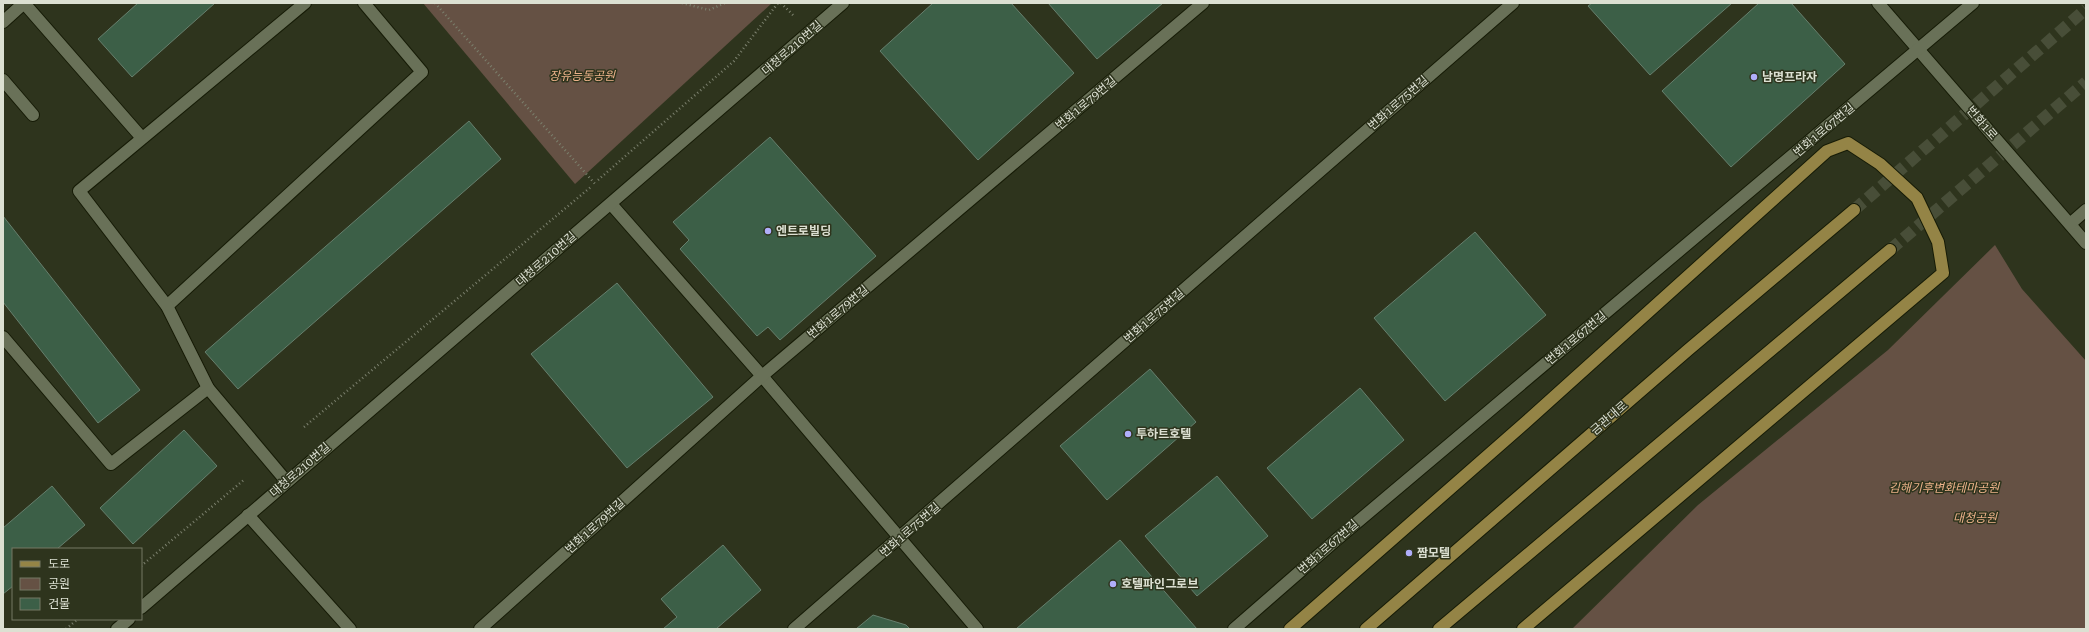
<svg xmlns="http://www.w3.org/2000/svg" width="2089" height="632" font-family="'Roboto Serif','Noto Sans KR',serif">
<style>
.green{fill:#655144}
.building{fill:#3c5f47;stroke:#667f6d}
.lines{fill:none;stroke-linecap:round;stroke-linejoin:round}
.major-tunnel{stroke:#484e38;stroke-width:12;stroke-dasharray:12 6;stroke-linecap:butt}
.minor-casing{stroke:#161b06;stroke-width:14}
.major-casing{stroke:#161b06;stroke-width:14}
.path{stroke:#7c816e;stroke-width:2.5;stroke-dasharray:1 3;stroke-linecap:butt}
.minor{stroke:#697158;stroke-width:12}
.major{stroke:#948446;stroke-width:12}
.poi-dot{fill:#b0aefa;stroke:#2e341d;stroke-width:1.5}
.labels{text-anchor:middle;dominant-baseline:central;stroke-width:3;stroke-linejoin:round;paint-order:stroke}
.street-label{font-size:12px;fill:#dce0d2;stroke:#2e341d}
.park-label{font-size:12px;font-style:italic;fill:#ecb28a;stroke:#2e341d}
.poi-label{font-size:12px;font-weight:bold;fill:#dce0d2;stroke:#2e341d;text-anchor:start}
</style>
<rect width="100%" height="100%" fill="#2e341d"/>
<g class="green">
<path d="M423,3H772L575,184Z"/>
<path d="M1995,245L2022,289L2086,361V629H1572L1698,505L1888,350Z"/>
</g>
<g class="building">
<path d="M138,3H215L132,77L98,39Z"/>
<path d="M933,3H1011L1074,73L978,160L880,51Z"/>
<path d="M1048,3H1163L1097,59Z"/>
<path d="M1592,3H1732L1650,75L1588,6Z"/>
<path d="M1759,3H1791L1845,64L1731,167L1662,91Z"/>
<path d="M469,121L501,159L238,389L205,352Z"/>
<path d="M770,137L876,256L780,340L768,327L757,336L680,249L689,240L673,222Z"/>
<path d="M3,216L140,390L98,423L3,302Z"/>
<path d="M1475,232L1546,315L1445,401L1374,318Z"/>
<path d="M617,283L713,397L627,468L531,354Z"/>
<path d="M1150,369L1196,422L1107,500L1060,446Z"/>
<path d="M1360,388L1404,440L1312,519L1267,468Z"/>
<path d="M184,430L217,466L133,544L100,508Z"/>
<path d="M1217,476L1268,536L1197,596L1145,536Z"/>
<path d="M52,486L85,525L57,549H13V586L3,594V528Z"/>
<path d="M1120,540L1197,629H1016Z"/>
<path d="M723,545L761,590L716,629H663L677,617L661,599Z"/>
<path d="M873,615L906,625L910,629H856Z"/>
</g>
<g class="lines">
<g class="major-tunnel">
<path d="M1854,210L2086,9"/>
<path d="M1890,250L2086,82"/>
</g>
<defs>
<g id="minor">
<path d="M24,3L142,138"/>
<path d="M1878,3L2086,243"/>
<path d="M3,22L24,3"/>
<path d="M3,80L33,115"/>
<path d="M611,204L762,376L977,629"/>
<path d="M2070,224L2086,210"/>
<path d="M167,306L422,72L364,3"/>
<path d="M3,337L111,464L208,388"/>
<path d="M287,482L208,388L167,306L79,191L305,3"/>
<path d="M248,515L350,629"/>
<path d="M141,608L843,3"/>
<path d="M117,629L129,619"/>
<path d="M480,629L762,376L1203,3"/>
<path d="M794,629L1513,3"/>
<path d="M1234,629L1336,540L1973,3"/>
</g>
<g id="major">
<path d="M1290,629L1526,422L1827,151L1848,143L1880,164L1917,198L1938,242L1943,273L1523,629"/>
<path d="M1366,629L1688,350L1854,210"/>
<path d="M1439,629L1890,250"/>
</g>
</defs>
<use href="#minor" class="minor-casing"/>
<use href="#major" class="major-casing"/>
<g class="path">
<path d="M435,3L596,185"/>
<path d="M682,3L709,10L725,3"/>
<path d="M781,3L794,16"/>
<path d="M598,180L734,61L778,3"/>
<path d="M304,427L592,186"/>
<path d="M141,566L245,479"/>
<path d="M66,629L78,619"/>
</g>
<use href="#minor" class="minor"/>
<use href="#major" class="major"/>
</g>
<g class="poi-dot">
<circle cx="1754" cy="77" r="4"/>
<circle cx="768" cy="231" r="4"/>
<circle cx="1128" cy="434" r="4"/>
<circle cx="1409" cy="553" r="4"/>
<circle cx="1113" cy="584" r="4"/>
</g>
<g class="labels">
<g class="street-label">
<text transform="translate(792 48) rotate(-41)">대청로210번길</text>
<text transform="translate(1086 103) rotate(-40)">번화1로79번길</text>
<text transform="translate(1398 103) rotate(-41)">번화1로75번길</text>
<text transform="translate(1982 123) rotate(49)">번화1로</text>
<text transform="translate(1824 130) rotate(-40)">번화1로67번길</text>
<text transform="translate(546 259) rotate(-41)">대청로210번길</text>
<text transform="translate(838 312) rotate(-40)">번화1로79번길</text>
<text transform="translate(1154 316) rotate(-41)">번화1로75번길</text>
<text transform="translate(1576 338) rotate(-40)">번화1로67번길</text>
<text transform="translate(1609 418) rotate(-41)">금관대로</text>
<text transform="translate(300 470) rotate(-41)">대청로210번길</text>
<text transform="translate(595 526) rotate(-42)">번화1로79번길</text>
<text transform="translate(910 530) rotate(-41)">번화1로75번길</text>
<text transform="translate(1328 547) rotate(-41)">번화1로67번길</text>
</g>
<g class="park-label">
<text x="582" y="76">장유능동공원</text>
<text x="1944" y="488">김해기후변화테마공원</text>
<text x="1975" y="518">대청공원</text>
</g>
<g class="poi-label">
<text x="1762" y="77">남명프라자</text>
<text x="776" y="231">엔트로빌딩</text>
<text x="1136" y="434">투하트호텔</text>
<text x="1417" y="553">짬모텔</text>
<text x="1121" y="584">호텔파인그로브</text>
</g>
</g>
<rect width="2089" height="632" fill="none" stroke="#dce0d2" stroke-width="8"/>
<rect x="12" y="548" width="130" height="72" fill="#2e341d" stroke="#747965"/>
<rect x="20" y="561" width="20" height="6" fill="#948446" stroke="#747965"/>
<text x="48" y="568" font-size="12" fill="#dce0d2">도로</text>
<rect x="20" y="578" width="20" height="12" fill="#655144" stroke="#747965"/>
<text x="48" y="588" font-size="12" fill="#dce0d2">공원</text>
<rect x="20" y="598" width="20" height="12" fill="#3c5f47" stroke="#747965"/>
<text x="48" y="608" font-size="12" fill="#dce0d2">건물</text>
</svg>
